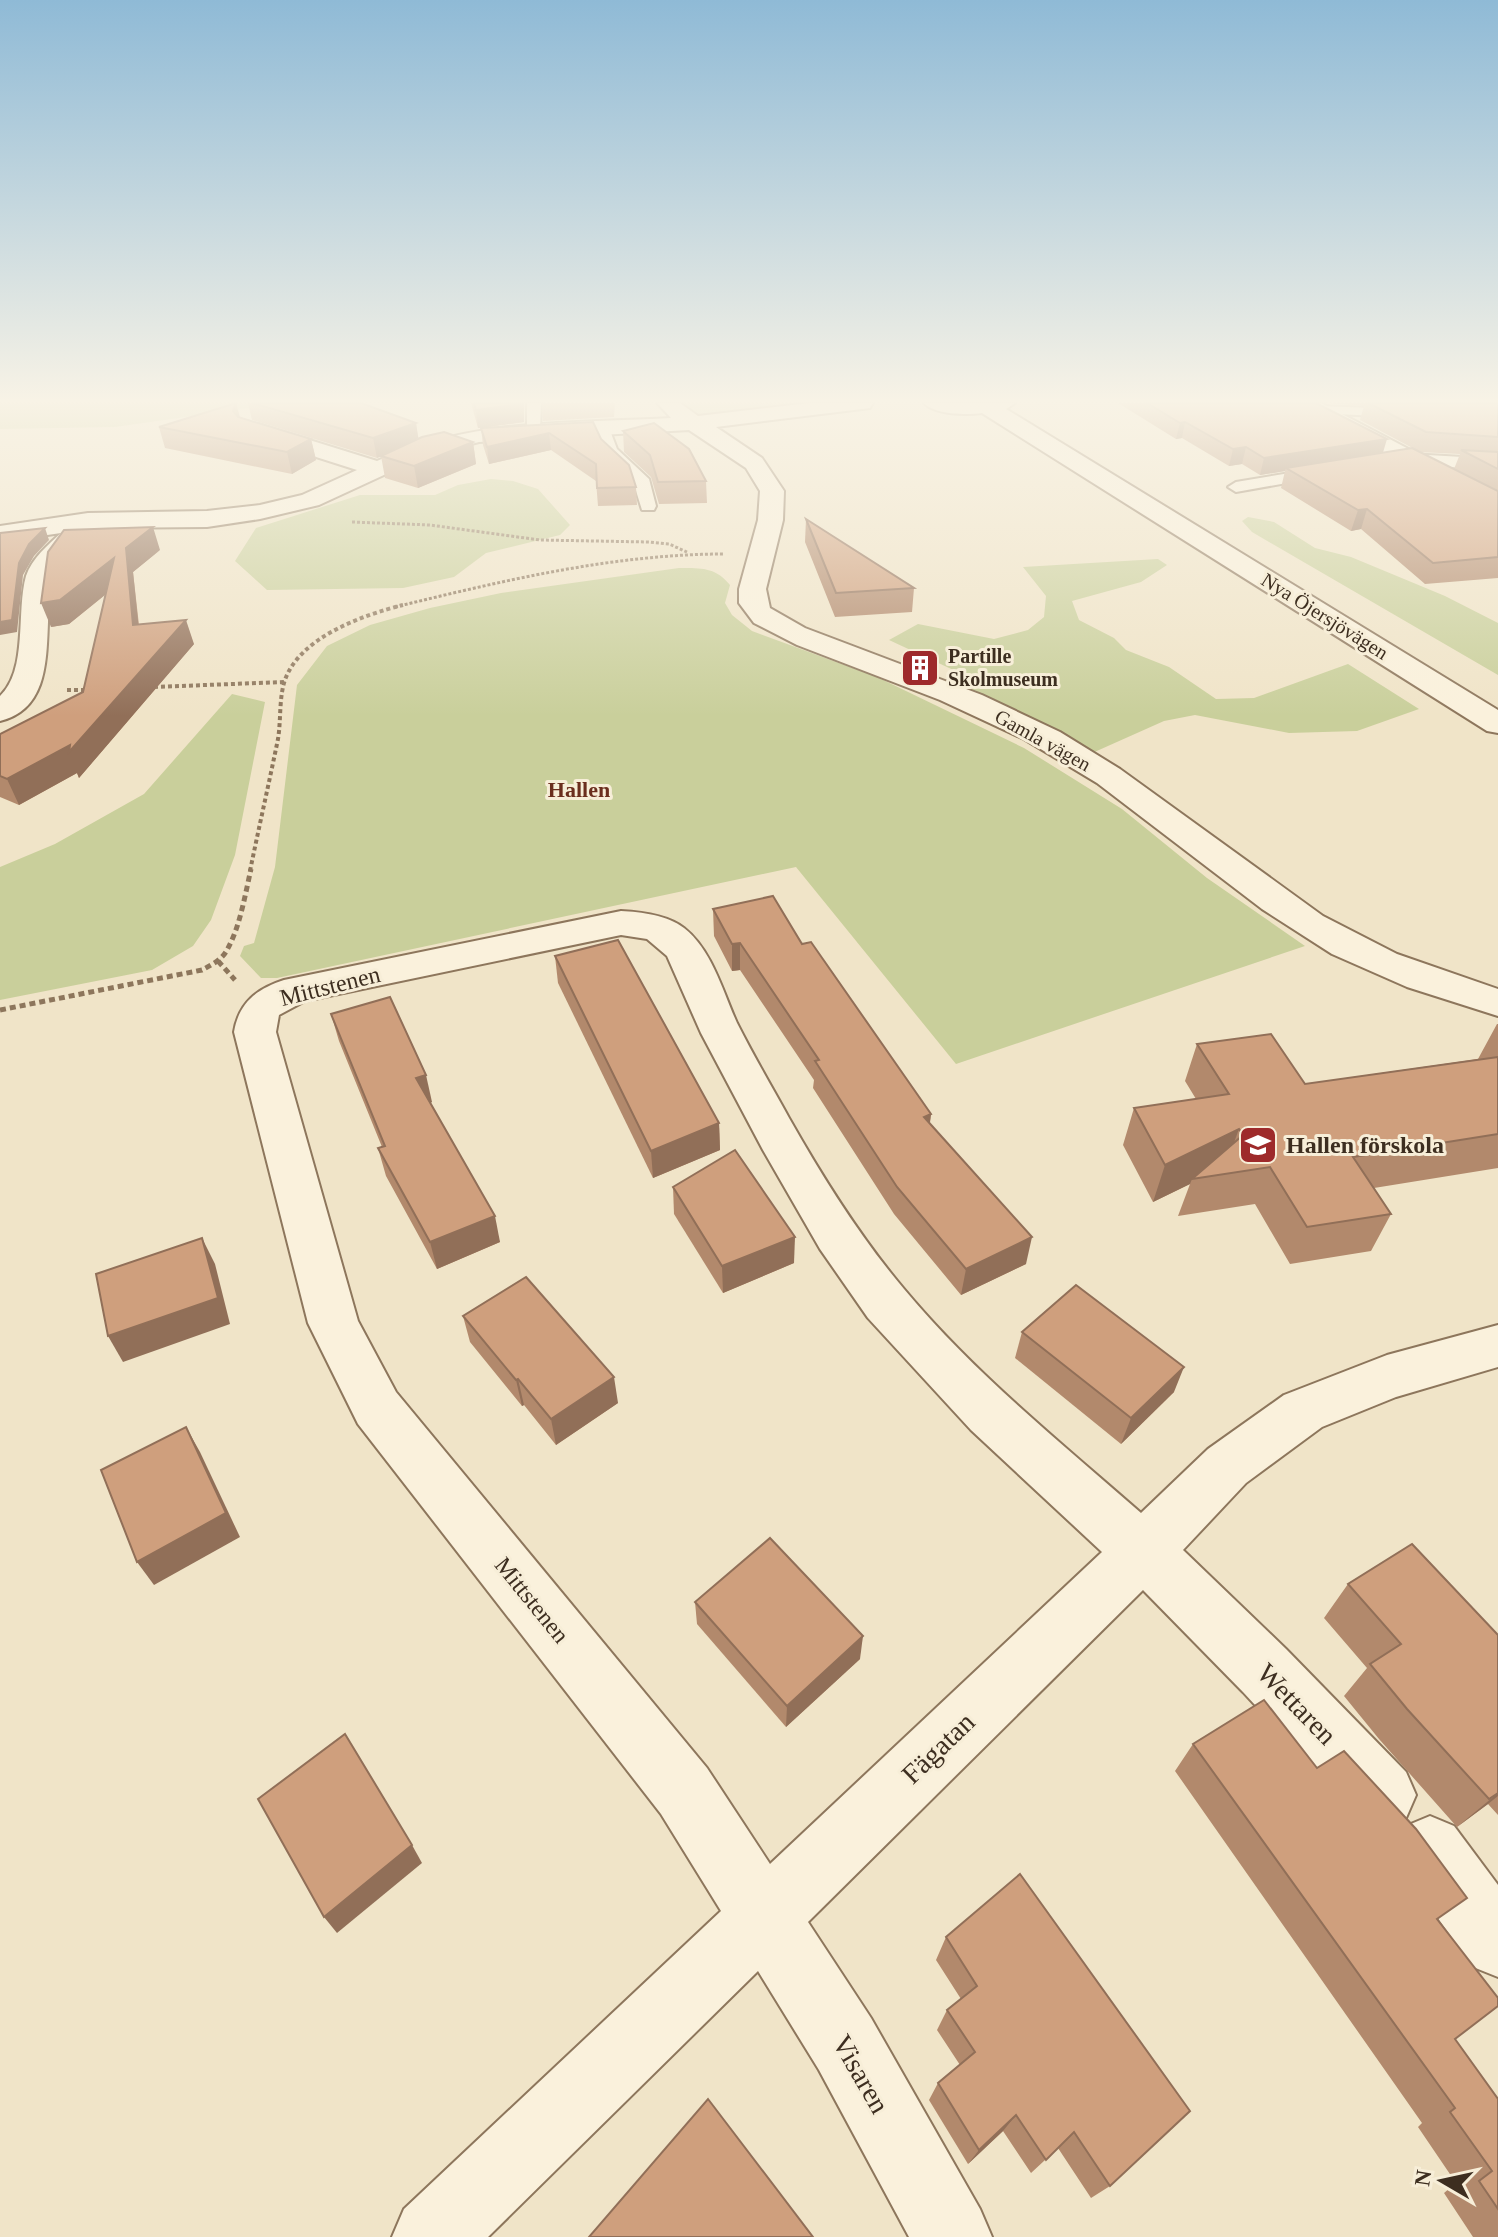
<svg xmlns="http://www.w3.org/2000/svg" width="1498" height="2237" font-family="'Times New Roman',serif">
<style>
.green{fill:#c9cf9b}
.lines{fill:none;stroke-linecap:round;stroke-linejoin:round}
.service-casing{stroke:#8d765c;stroke-width:4}
.minor-casing{stroke:#8d765c;stroke-width:4}
.tertiary-casing{stroke:#8d765c;stroke-width:4}
.path-far2{stroke:#8d765c;stroke-width:3;stroke-dasharray:3 2;stroke-linecap:butt}
.path-far1{stroke:#8d765c;stroke-width:4;stroke-dasharray:4 3;stroke-linecap:butt}
.path{stroke:#8d765c;stroke-width:5;stroke-dasharray:6 4;stroke-linecap:butt}
.service{fill:#faf1dc;fill-rule:evenodd}
.minor{fill:#faf1dc;fill-rule:evenodd}
.tertiary{fill:#faf1dc;fill-rule:evenodd}
.wall{fill:#b2896c}
.shaded-wall{fill:#916f58}
.building{fill:#cf9f7d;stroke:#916f58;stroke-width:2}
.labels{text-anchor:middle;dominant-baseline:central;stroke-width:6;stroke-linejoin:round;paint-order:stroke}
.far-street-label{font-size:20px;fill:#3d2e20;stroke:#f7eed8}
.far-poi-label{font-size:20px;font-weight:bold;fill:#3d2e20;stroke:#f7eed8;text-anchor:start}
.far-neighbourhood-label{font-size:22px;font-weight:bold;fill:#6b2e1e;stroke:#f7eed8}
.street-label{font-size:24px;fill:#3d2e20;stroke:#f7eed8}
.poi-label{font-size:24px;font-weight:bold;fill:#3d2e20;stroke:#f7eed8;text-anchor:start}
.near-street-label{font-size:28px;fill:#3d2e20;stroke:#f7eed8}
</style>
<rect width="100%" height="100%" fill="#f0e4c8"/>
<g class="green">
<path d="M0,403H285L115,427L0,429Z"/>
<path d="M678,403H819L698,415L690,414Z"/>
<path d="M491,479L513,481L538,489L570,525L560,535L486,553L454,577L403,588L267,590L235,561L256,528L360,495H435L458,485Z"/>
<path d="M1248,517L1274,522L1315,548L1351,557L1445,596L1498,623V675L1252,532L1242,521Z"/>
<path d="M1158,559L1167,565L1141,582L1072,601L1079,620L1114,638L1126,650L1169,667L1216,699L1254,698L1348,664L1419,709L1357,731L1289,733L1195,715L1164,721L1090,754L1025,716L966,689L962,674L889,640L918,624L994,639L1028,630L1044,617L1046,596L1023,567Z"/>
<path d="M679,568C700,568 716,567 730,585L725,603L732,615L752,631L877,677L1024,748L1122,809L1207,878L1305,946L956,1064L796,867L277,978H261L240,956L244,946L254,943L275,867L297,685L327,646L370,625L430,608L501,593Z"/>
<path d="M232,694L265,702L235,855L211,920L193,946L152,970L0,1000V867L55,844L144,794Z"/>
</g>
<g class="lines">
<defs>
<g id="service">
<path d="M527,403H541L540,432L535,434L527,429Z"/>
<path d="M1319,406L1400,409L1407,413L1400,417L1314,413L1312,410Z"/>
<path d="M601,423L609,428L617,449L649,479L656,506L654,510H642L633,481L604,454L593,428Z"/>
<path d="M1410,454L1498,459V469C1481,468 1394,467 1387,461L1389,458Z"/>
<path d="M1320,468L1328,473L1326,476L1236,492L1228,487L1236,482Z"/>
</g>
<g id="minor">
<path d="M657,403H680L698,416L810,403H873L870,408L862,409L716,427L762,458L784,491L783,520L766,589L770,608L805,628L982,695L1060,732L1120,769L1323,916L1397,954L1498,989V1016L1407,987L1332,954L1262,909L1097,783L1024,739L940,700L797,645L754,623L739,603V589L758,520L760,491L746,468L689,430L479,442L425,456L319,505L260,519L207,527L95,528C81,541 60,556 54,575C39,620 65,705 0,721V696C28,670 16,611 26,576C32,558 48,545 61,533L0,542V526L88,513L207,511L260,505L302,495L357,470L250,436L247,431L250,426L258,424L377,461C469,419 572,423 671,418Z"/>
<path d="M1294,403H1321L1498,496V513L1297,408Z"/>
<path d="M621,911C642,912 667,915 684,928C712,950 723,992 737,1023C753,1055 772,1087 789,1118C823,1178 860,1237 904,1289C974,1373 1060,1442 1141,1513L1208,1449L1284,1395L1387,1355L1498,1325V1367L1396,1397L1322,1427L1246,1483L1183,1550L1286,1649L1406,1772L1416,1795L1406,1818L1383,1828L1360,1818L1243,1692L1143,1590L808,1922L871,2018L980,2209L992,2237H909L819,2070L758,1971L488,2237H392L404,2209L721,1911L661,1814L358,1424L308,1323L234,1032C239,1002 257,989 284,980ZM621,935L647,939L667,956L701,1033L763,1150L820,1249L868,1318L971,1430L1102,1552L770,1864L707,1768L396,1392L358,1321L276,1032L279,1015L305,1001Z"/>
<path d="M1430,1816L1454,1826L1498,1885V1977L1473,1967L1406,1874L1396,1850L1406,1826Z"/>
</g>
<path id="tertiary" d="M924,403H1015L1006,409L1498,710V733L1487,731L982,413C967,415 935,415 924,403Z"/>
</defs>
<use href="#service" class="service-casing"/>
<use href="#minor" class="minor-casing"/>
<use href="#tertiary" class="tertiary-casing"/>
<g class="path-far2">
<path d="M352,522L430,525L540,540L649,542L669,544L687,552"/>
<path d="M395,607C502,581 613,554 724,554"/>
</g>
<g class="path-far1">
<path d="M154,687L284,682"/>
<path d="M67,690H88"/>
<path d="M250,871C259,827 269,783 278,739C281,721 279,701 284,683C297,638 363,615 403,605"/>
</g>
<g class="path">
<path d="M218,961L235,980"/>
<path d="M0,1010L202,970C211,965 222,960 227,950C240,927 245,895 251,869"/>
</g>
<use href="#service" class="service"/>
<use href="#minor" class="minor"/>
<use href="#tertiary" class="tertiary"/>
</g>
<g class="wall">
<path d="M236,403L240,417L311,439L316,460L292,474L165,448L159,427Z"/>
<path d="M248,403H361L416,423L418,439L473,442L476,464L418,488L385,478L381,456L377,458L252,420Z"/>
<path d="M471,403H524V422L484,428L593,422L601,439L636,487L637,505L598,506L596,481L551,450L489,464L483,445L481,428H478Z"/>
<path d="M542,403H615L614,417L543,421Z"/>
<path d="M1118,403H1316L1382,453L1454,469L1460,454L1420,452L1360,420L1364,406L1327,403H1498V578L1425,584L1361,529L1351,531L1281,488L1285,471L1260,475L1242,464L1229,466L1182,438L1176,439Z"/>
<path d="M623,431L706,481L707,503L659,504L651,477L624,452Z"/>
<path d="M806,519L914,588L912,612L835,617L805,542Z"/>
<path d="M160,550L133,572L139,625L194,644L79,778L77,773L19,805L0,797V734L83,692L105,595L69,624L51,627Z"/>
<path d="M713,909L802,944L931,1114L930,1123L1026,1264L961,1295L894,1214L813,1088L814,1080L740,970L732,971L714,936Z"/>
<path d="M555,956L719,1123L720,1150L653,1178L558,983Z"/>
<path d="M331,1014L432,1102L430,1103L500,1242L437,1269L386,1176L378,1148L382,1147L339,1041Z"/>
<path d="M1497,1024H1498V1168L1374,1188L1391,1214L1371,1251L1290,1264L1255,1204L1178,1216L1190,1184L1153,1202L1123,1145L1134,1108L1196,1099L1185,1081L1197,1044L1305,1084L1478,1059Z"/>
<path d="M673,1187L794,1263L723,1293L674,1214Z"/>
<path d="M463,1316L618,1403L556,1445L524,1405L522,1406L470,1342Z"/>
<path d="M1022,1332L1174,1392L1121,1444L1015,1358Z"/>
<path d="M1348,1584L1498,1635V1815L1488,1804L1457,1827L1379,1739L1344,1696L1367,1668L1324,1618Z"/>
<path d="M695,1602L860,1659L786,1727L697,1624Z"/>
<path d="M1193,1744L1317,1768L1438,1920L1455,2039L1498,2099V2237H1473L1444,2193L1456,2183L1418,2127L1422,2123L1175,1771Z"/>
<path d="M946,1937L1110,2186L1091,2198L1058,2148L1031,2173L1003,2131L968,2164L929,2100L938,2083L960,2065L937,2030L947,2010L961,1999L936,1960Z"/>
</g>
<g class="shaded-wall">
<path d="M236,403L241,423L233,411Z"/>
<path d="M524,403V422L478,428L476,410Z"/>
<path d="M1185,422L1182,438L1176,439L1180,423Z"/>
<path d="M416,423L419,442L377,458L373,438Z"/>
<path d="M549,433L551,450L489,464L487,447Z"/>
<path d="M311,439L316,460L292,474L287,452Z"/>
<path d="M1387,439L1382,456L1286,468L1285,471L1260,475L1264,458Z"/>
<path d="M473,442L476,464L418,488L414,466Z"/>
<path d="M1246,447L1242,464L1229,466L1233,449Z"/>
<path d="M1367,509L1361,529L1351,531L1358,510Z"/>
<path d="M153,527L160,550L133,572L141,650L133,625L126,548Z"/>
<path d="M45,528L49,540L34,556L23,575L17,632L0,635V622L19,563L29,544Z"/>
<path d="M114,558L122,581L69,624L51,627L41,603Z"/>
<path d="M186,620L194,644L79,778L77,773L19,805L7,779Z"/>
<path d="M740,943V970L732,971V944Z"/>
<path d="M426,1075L432,1102L422,1106L416,1078Z"/>
<path d="M931,1114L927,1142L924,1117Z"/>
<path d="M719,1123L720,1150L653,1178L651,1151Z"/>
<path d="M1239,1129L1225,1167L1192,1179L1190,1184L1153,1202L1165,1165Z"/>
<path d="M495,1216L500,1242L437,1269L430,1242Z"/>
<path d="M795,1237L794,1263L723,1293L722,1266Z"/>
<path d="M1032,1237L1026,1264L961,1295L966,1269Z"/>
<path d="M202,1238L215,1264L230,1324L123,1362L108,1336Z"/>
<path d="M1184,1367L1174,1392L1121,1444L1131,1418Z"/>
<path d="M614,1377L618,1403L556,1445L551,1419Z"/>
<path d="M518,1379L524,1405L522,1406L516,1380Z"/>
<path d="M186,1427L200,1452L240,1537L154,1585L137,1562Z"/>
<path d="M863,1636L860,1659L786,1727L787,1706Z"/>
<path d="M1498,1793V1796L1488,1804L1457,1827Z"/>
<path d="M412,1845L422,1863L337,1933L324,1917Z"/>
<path d="M1016,2115L1003,2131L968,2164L979,2150Z"/>
</g>
<g class="building">
<path d="M236,403L233,411L238,417L311,439L287,452L159,427Z"/>
<path d="M252,403H361L416,423L373,438Z"/>
<path d="M474,403H522V404L476,410Z"/>
<path d="M1147,403H1316L1387,439L1264,458L1246,447L1233,449L1185,422L1180,423Z"/>
<path d="M1368,403H1498V437L1426,432Z"/>
<path d="M593,422L601,439L629,465L636,487L597,488L596,464L549,433L487,447L481,428Z"/>
<path d="M654,423L689,449L706,481L658,482L650,455L623,431Z"/>
<path d="M444,432L473,442L414,466L381,456L422,437Z"/>
<path d="M1412,448L1498,491V557L1433,563L1367,509L1358,510L1286,468Z"/>
<path d="M1461,450L1498,452V469Z"/>
<path d="M806,519L914,588L836,593Z"/>
<path d="M153,527L126,548L133,625L186,620L69,752L70,745L7,779L0,776V734L83,692L114,558L60,600L41,603L48,552L64,530Z"/>
<path d="M45,528L29,544L19,563L12,620L0,622V533Z"/>
<path d="M773,896L802,944L811,942L931,1114L924,1117L1032,1237L966,1269L897,1187L815,1061L819,1060L740,943L732,944L713,909Z"/>
<path d="M618,940L719,1123L651,1151L555,956Z"/>
<path d="M390,997L426,1075L416,1078L495,1216L430,1242L378,1148L385,1146L331,1014Z"/>
<path d="M1271,1034L1305,1084L1498,1057V1134L1353,1157L1391,1214L1307,1227L1270,1167L1192,1179L1243,1135L1239,1129L1165,1165L1134,1108L1229,1094L1197,1044Z"/>
<path d="M735,1150L795,1237L722,1266L673,1187Z"/>
<path d="M202,1238L218,1298L108,1336L96,1274Z"/>
<path d="M526,1277L614,1377L551,1419L518,1379L516,1380L463,1316Z"/>
<path d="M1076,1285L1184,1367L1131,1418L1022,1332Z"/>
<path d="M186,1427L226,1513L137,1562L101,1470Z"/>
<path d="M770,1538L863,1636L787,1706L695,1602Z"/>
<path d="M1412,1544L1498,1635V1793L1489,1799L1407,1709L1370,1664L1401,1644L1348,1584Z"/>
<path d="M1264,1700L1317,1768L1344,1751L1416,1829L1467,1898L1437,1919L1498,1998V2006L1455,2039L1498,2099V2209L1479,2181L1492,2171L1450,2112L1455,2108L1193,1744Z"/>
<path d="M345,1734L412,1845L324,1917L258,1799Z"/>
<path d="M1020,1874L1190,2111L1110,2186L1074,2132L1046,2160L1016,2115L979,2150L938,2083L975,2052L947,2010L977,1986L946,1937Z"/>
<path d="M708,2099L813,2237H589Z"/>
</g>
<linearGradient id="sky" x2="0" y2="1"><stop stop-color="#8fbad6"/><stop offset="0.56" stop-color="#f8f3e6"/><stop offset="1" stop-color="#f8f3e6" stop-opacity="0"/></linearGradient>
<rect width="1498" height="716" fill="url(#sky)"/>
<defs>
<symbol id="building-square" viewBox="-11 -11 22 22"><rect x="-9" y="-9" width="18" height="18" rx="4" fill="#9e2a2b" stroke="#f7eed8"/><path d="M-4-6H4V6H1V3H-1V6H-4ZM-2.5-4.3h1.7v1.8h-1.7ZM.8-4.3h1.7v1.8H.8ZM-2.5-1h1.7V.8h-1.7ZM.8-1h1.7V.8H.8Z" fill="#fff"/></symbol>
<symbol id="school-square" viewBox="-11 -11 22 22"><rect x="-9" y="-9" width="18" height="18" rx="4" fill="#9e2a2b" stroke="#f7eed8"/><path d="M0-5L7-2L0 1L-7-2ZM-4 1L0 2.5L4 1V4Q0 6-4 4Z" fill="#fff"/></symbol>
</defs>
<g fill-rule="evenodd">
<use href="#building-square" x="898" y="646" width="44" height="44"/>
<use href="#school-square" x="1236" y="1123" width="44" height="44"/>
</g>
<g class="labels">
<g class="far-street-label">
<text transform="translate(1325 616) rotate(32)">Nya Öjersjövägen</text>
<text transform="translate(1043 740) rotate(29)">Gamla vägen</text>
</g>
<g class="far-poi-label">
<text x="948" y="656">Partille<tspan x="948" dy="23">Skolmuseum</tspan></text>
</g>
<g class="far-neighbourhood-label">
<text x="579" y="789">Hallen</text>
</g>
<g class="street-label">
<text transform="translate(330 986) rotate(-14)">Mittstenen</text>
<text transform="translate(532 1600) rotate(51)">Mittstenen</text>
</g>
<g class="poi-label">
<text x="1286" y="1145">Hallen förskola</text>
</g>
<g class="near-street-label">
<text transform="translate(1297 1704) rotate(46)">Wettaren</text>
<text transform="translate(938 1748) rotate(-44)">Fägatan</text>
<text transform="translate(861 2074) rotate(60)">Visaren</text>
</g>
</g>
<g transform="translate(1442 2181) rotate(279)" stroke="#f7eed8" stroke-width="6" paint-order="stroke">
<path d="M0-6L14 30L0 20L-14 30Z" fill="#3d2e20"/>
<text y="-12" font-size="22" font-weight="bold" text-anchor="middle" fill="#3d2e20">N</text>
</g>
</svg>
